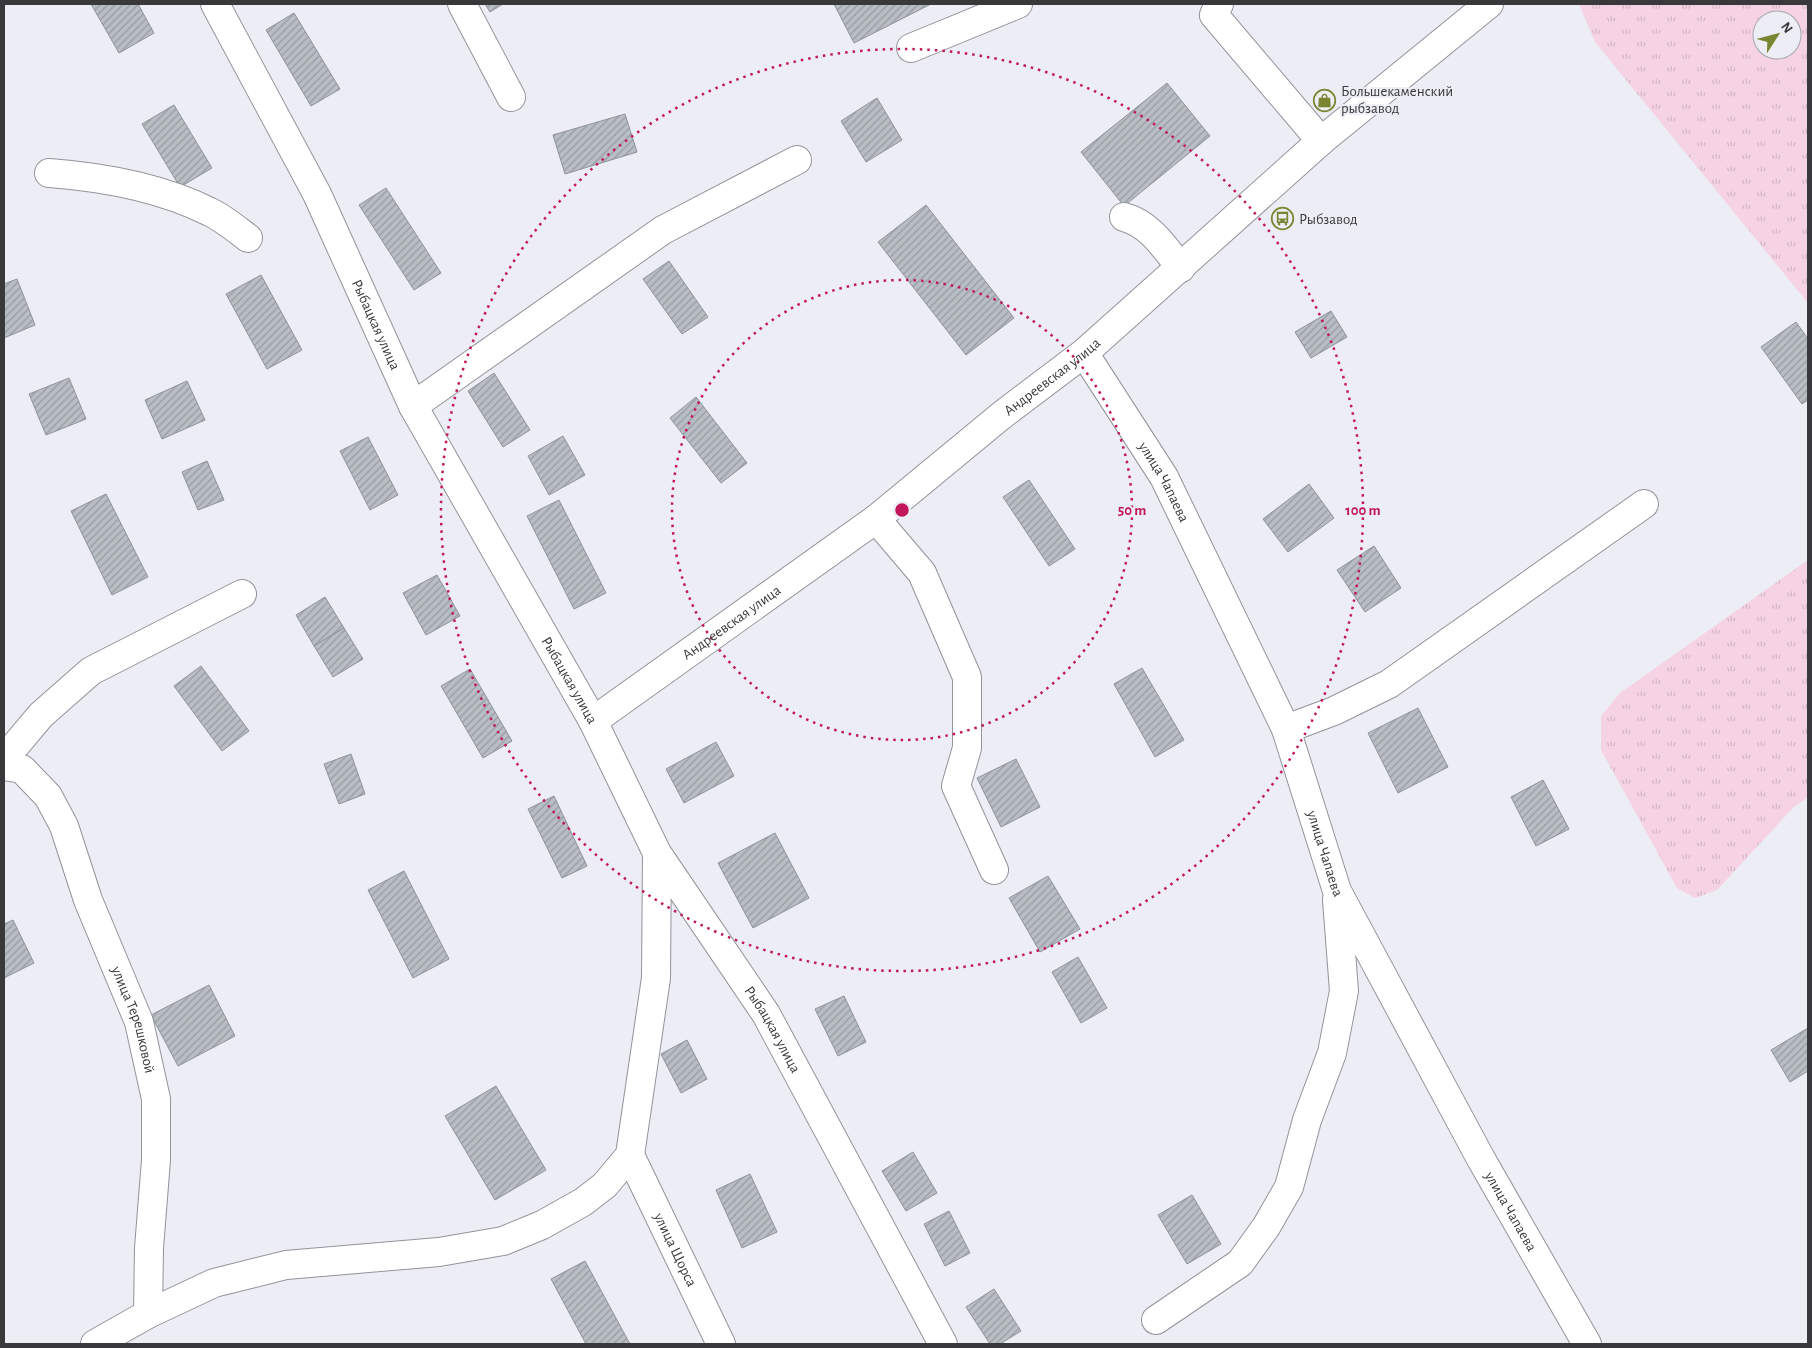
<svg xmlns="http://www.w3.org/2000/svg" width="1812" height="1348" font-family="'Alegreya Sans',sans-serif">
<style>
.grass{fill:url(#grass-tufts);fill-rule:evenodd}
.building{fill:url(#building-hatch);stroke:#8e9399}
.lines{fill:none;stroke-linecap:round;stroke-linejoin:round}
.minor-casing{stroke:#93939b;stroke-width:30}
.minor{stroke:#fff;stroke-width:28}
.ring{fill:none;stroke:#c2185b;stroke-width:2.5;stroke-dasharray:2.5 5}
.labels{text-anchor:middle;dominant-baseline:central;stroke-width:4;stroke-linejoin:round;paint-order:stroke}
.poi-label{font-size:15px;fill:#39393c;stroke:#ecedf5;text-anchor:start}
.street-label{font-size:15px;fill:#39393c;stroke:#ecedf5}
.centre{fill:#c2185b;stroke:#ecedf5;stroke-width:2.5}
.ring-label{font-size:15px;text-anchor:middle;font-weight:bold;fill:#c2185b;stroke:#ecedf5;stroke-width:4;stroke-linejoin:round;paint-order:stroke}
</style>
<defs>
<pattern id="grass-tufts" width="24" height="20" patternUnits="userSpaceOnUse" patternTransform="scale(1.25)"><rect width="24" height="20" fill="#f6d3e4"/><path d="M3 7l-1-3M5 7V3M7 7l1-3M15 17l-1-3M17 17v-4M19 17l1-3" fill="none" stroke="#d4b6c4"/></pattern>
<pattern id="building-hatch" width="6" height="6" patternUnits="userSpaceOnUse" patternTransform="scale(1.25)"><rect width="6" height="6" fill="#b8bec4"/><path d="M-1 1l2-2M0 6l6-6M5 7l2-2" fill="none" stroke="#979ba0"/></pattern>
</defs>
<rect width="100%" height="100%" fill="#ecedf5"/>
<g class="grass">
<path d="M1579,4H1808V303L1595,42ZM1762,20H1792V50H1762Z"/>
<path d="M1808,560V797L1794,807L1717,890L1695,898L1677,888L1601,750V716L1620,693Z"/>
</g>
<g class="building">
<path d="M91,4H138L154,33L119,53Z"/>
<path d="M485,4H503L490,12Z"/>
<path d="M834,4H931L854,43Z"/>
<path d="M294,13L340,89L311,106L266,30Z"/>
<path d="M1167,83L1210,136L1124,206L1081,152Z"/>
<path d="M877,98L902,140L866,162L841,121Z"/>
<path d="M174,105L212,168L180,187L142,124Z"/>
<path d="M625,114L637,152L565,174L553,135Z"/>
<path d="M386,188L441,273L414,290L359,205Z"/>
<path d="M926,205L1014,318L966,355L878,242Z"/>
<path d="M669,261L708,317L682,334L643,279Z"/>
<path d="M261,275L302,350L267,369L226,294Z"/>
<path d="M17,279L35,325L4,338V284Z"/>
<path d="M1331,311L1347,337L1311,358L1295,332Z"/>
<path d="M1796,322L1808,339V400L1802,404L1761,347Z"/>
<path d="M494,373L530,430L503,447L468,391Z"/>
<path d="M69,378L86,419L46,435L29,394Z"/>
<path d="M187,381L205,420L162,439L145,400Z"/>
<path d="M696,397L747,463L721,483L670,418Z"/>
<path d="M563,436L585,475L549,495L528,456Z"/>
<path d="M368,437L398,495L370,510L340,451Z"/>
<path d="M207,461L224,500L198,510L182,472Z"/>
<path d="M1029,480L1075,549L1049,566L1003,497Z"/>
<path d="M1309,484L1334,518L1288,552L1263,519Z"/>
<path d="M106,494L148,577L112,595L71,511Z"/>
<path d="M559,500L606,593L574,609L527,516Z"/>
<path d="M1374,546L1401,588L1365,612L1337,570Z"/>
<path d="M437,575L460,616L426,635L403,593Z"/>
<path d="M325,597L344,628L314,646L296,615Z"/>
<path d="M344,628L363,659L333,677L314,646Z"/>
<path d="M201,666L249,731L222,751L174,686Z"/>
<path d="M1142,668L1184,740L1155,757L1114,684Z"/>
<path d="M470,669L512,741L483,758L441,686Z"/>
<path d="M1418,708L1448,767L1398,793L1368,733Z"/>
<path d="M716,742L734,776L684,803L666,769Z"/>
<path d="M351,754L365,794L339,804L324,764Z"/>
<path d="M1016,759L1040,807L1001,827L977,778Z"/>
<path d="M1543,780L1569,829L1536,846L1511,797Z"/>
<path d="M554,796L587,866L562,878L528,809Z"/>
<path d="M775,833L809,898L753,928L718,863Z"/>
<path d="M404,871L449,959L413,978L368,890Z"/>
<path d="M1048,876L1080,929L1040,952L1009,898Z"/>
<path d="M13,920L34,963L4,978V924Z"/>
<path d="M1078,957L1107,1008L1081,1023L1052,972Z"/>
<path d="M209,985L235,1036L178,1066L151,1015Z"/>
<path d="M844,996L866,1042L838,1056L815,1009Z"/>
<path d="M1808,1028V1071L1790,1082L1771,1050Z"/>
<path d="M687,1040L707,1079L681,1093L661,1054Z"/>
<path d="M496,1086L546,1170L495,1200L445,1116Z"/>
<path d="M913,1152L937,1193L906,1211L882,1171Z"/>
<path d="M750,1174L777,1232L742,1248L716,1190Z"/>
<path d="M1192,1195L1221,1244L1187,1264L1158,1215Z"/>
<path d="M949,1211L970,1253L945,1266L924,1224Z"/>
<path d="M585,1261L630,1344H586L551,1279Z"/>
<path d="M994,1289L1021,1331L1000,1344H990L966,1307Z"/>
</g>
<g class="lines">
<defs>
<g id="minor">
<path id="s1" d="M215,4L317,194L413,406L593,721L657,853L766,1014L943,1344"/>
<path d="M462,4L511,97"/>
<path d="M1219,4L1214,15L1321,141"/>
<path d="M911,48L1018,4"/>
<path d="M49,173C103,177 160,187 210,212C223,218 236,229 248,238"/>
<path d="M1124,217C1150,224 1164,247 1181,268"/>
<path id="s2" d="M1084,353L1164,477L1286,729L1337,891L1481,1159L1587,1344"/>
<path d="M413,406L663,230L797,160"/>
<path d="M876,519L922,573L967,677V748L956,786L994,870"/>
<path id="s3" d="M593,721L876,519L1002,415L1084,353L1321,141L1489,4"/>
<path d="M1286,729L1334,711L1389,684L1644,504"/>
<path d="M4,759L41,715L91,671L242,594"/>
<path id="s4" d="M4,766L22,769L48,796L64,826L88,900L139,1022L156,1099V1160L149,1248L148,1314"/>
<path id="s5" d="M630,1155L721,1344"/>
<path d="M1156,1320L1240,1263L1266,1227L1289,1187L1307,1120L1332,1053L1344,991L1337,900"/>
<path d="M95,1344L148,1314L214,1283L286,1265L439,1252L503,1241L542,1225L583,1202L605,1185L630,1155L656,978L657,853"/>
</g>
</defs>
<use href="#minor" class="minor-casing"/>
<use href="#minor" class="minor"/>
</g>
<g class="ring">
<circle cx="902" cy="510" r="230"/>
<circle cx="902" cy="510" r="461"/>
</g>
<defs>
<symbol id="shop-ring" viewBox="-11 -11 22 22"><circle r="9.5" fill="#ecedf5" stroke="#7a8532" stroke-width="1.5"/><path d="M-5-2.5h2.3a2.7 3.5 0 0 1 5.4 0H5L5.5 6h-11ZM-1.5-2.5h3a1.5 2.3 0 0 0-3 0Z" fill="#7a8532"/></symbol>
<symbol id="bus-ring" viewBox="-11 -11 22 22"><circle r="9.5" fill="#ecedf5" stroke="#7a8532" stroke-width="1.5"/><path d="M-5-6H5V4H4V6H2V4H-2V6H-4V4H-5ZM-3.5-4V0h7V-4ZM-3.5 1.2v1.5H-2V1.2ZM2 1.2v1.5H3.5V1.2Z" fill="#7a8532"/></symbol>
</defs>
<g fill-rule="evenodd">
<use href="#shop-ring" x="1312" y="88" width="25" height="25"/>
<use href="#bus-ring" x="1270" y="206" width="25" height="25"/>
</g>
<g class="labels">
<g class="poi-label">
<text x="1341" y="91">Большекаменский<tspan x="1341" dy="17">рыбзавод</tspan></text>
<text x="1299" y="219">Рыбзавод</text>
</g>
<g class="street-label">
<text stroke="none"><textPath href="#s1" startOffset="359">Рыбацкая улица</textPath></text>
<text stroke="none"><textPath href="#s3" startOffset="574">Андреевская улица</textPath></text>
<text stroke="none"><textPath href="#s2" startOffset="152">улица Чапаева</textPath></text>
<text stroke="none"><textPath href="#s3" startOffset="170">Андреевская улица</textPath></text>
<text stroke="none"><textPath href="#s1" startOffset="764">Рыбацкая улица</textPath></text>
<text stroke="none"><textPath href="#s2" startOffset="558">улица Чапаева</textPath></text>
<text stroke="none"><textPath href="#s4" startOffset="296">улица Терешковой</textPath></text>
<text stroke="none"><textPath href="#s1" startOffset="1169">Рыбацкая улица</textPath></text>
<text stroke="none"><textPath href="#s2" startOffset="962">улица Чапаева</textPath></text>
<text stroke="none"><textPath href="#s5" startOffset="105">улица Щорса</textPath></text>
</g>
</g>
<circle cx="902" cy="510" r="8" class="centre"/>
<g class="ring-label">
<text x="1132" y="515">50 m</text>
<text x="1363" y="515">100 m</text>
</g>
<rect width="1812" height="1348" fill="none" stroke="#39393c" stroke-width="10"/>
<g transform="translate(1777 35) rotate(54)"><circle r="24" fill="#ecedf5" stroke="#a4a5ab"/>
<path d="M0-4L9 19L0 12L-9 19Z" fill="#7a8532"/>
<text y="-8" font-size="14" font-weight="bold" text-anchor="middle" fill="#39393c">N</text>
</g>
</svg>
